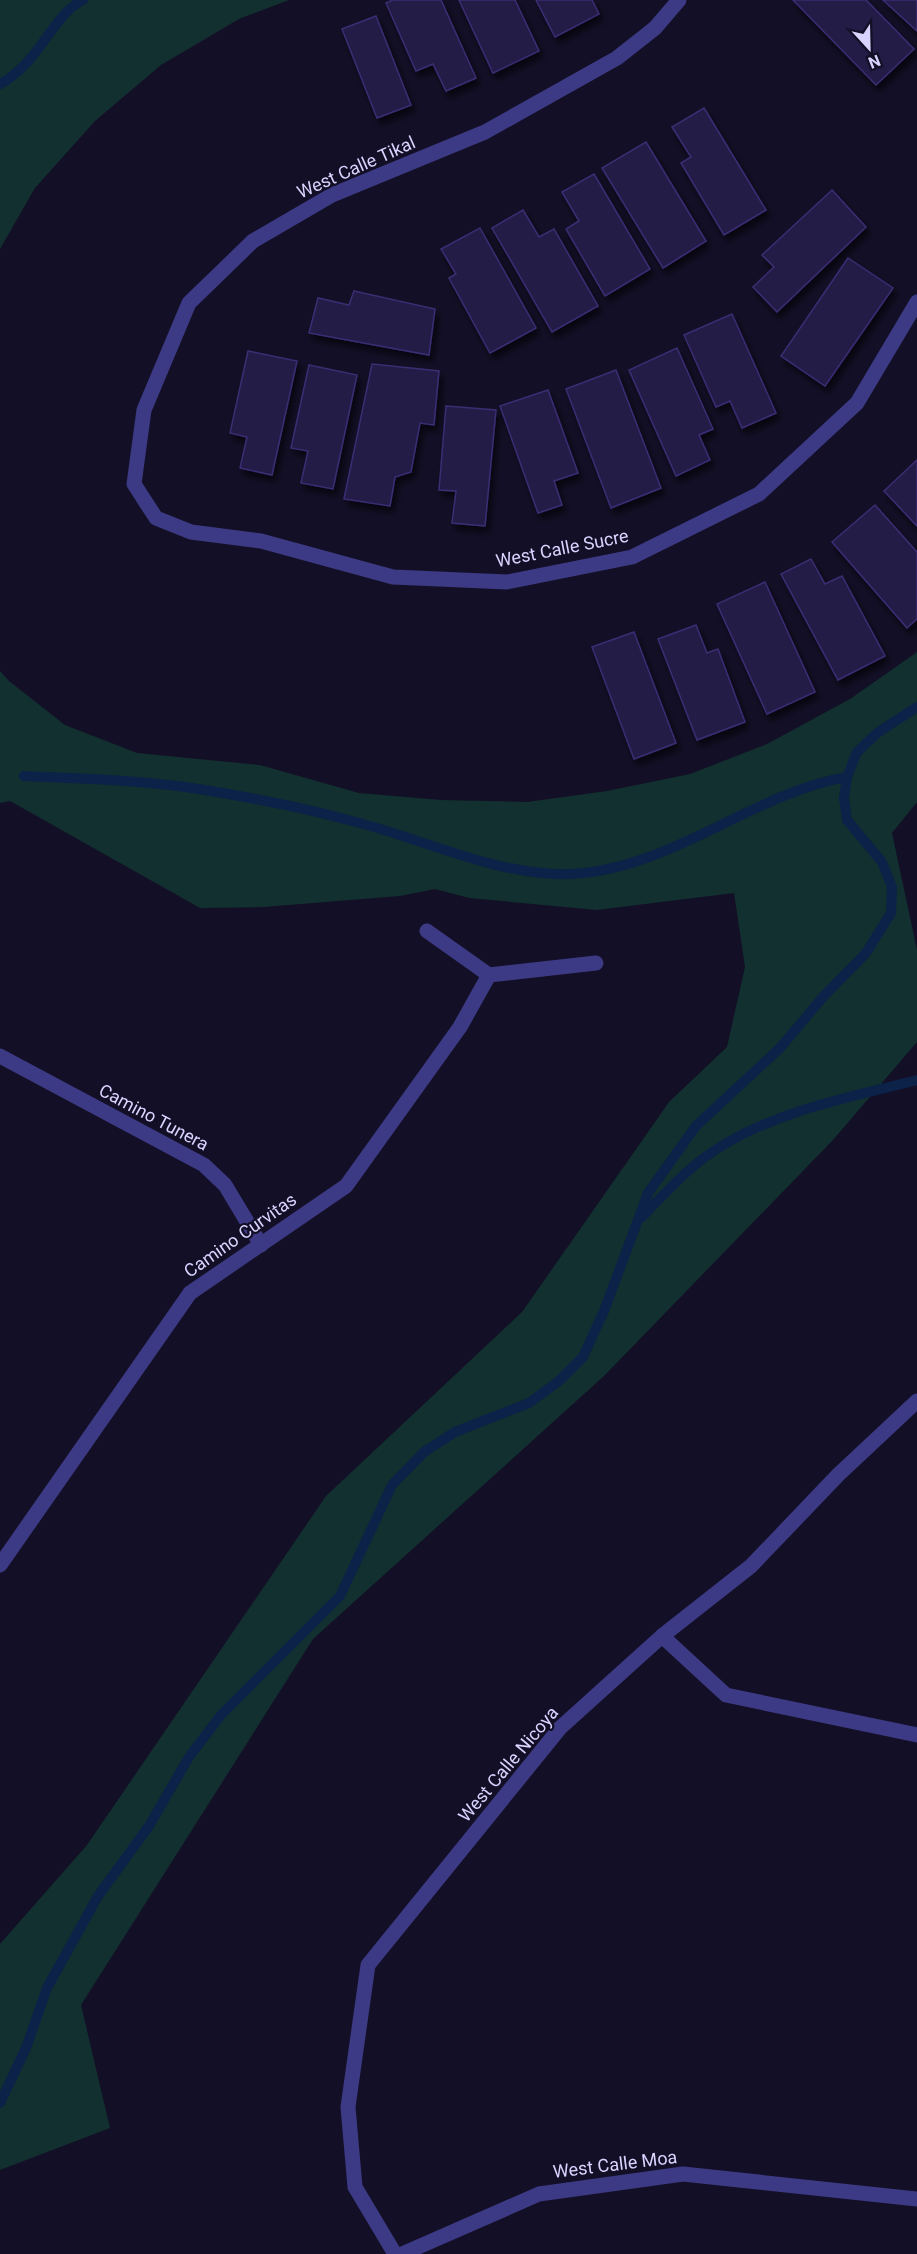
<svg xmlns="http://www.w3.org/2000/svg" width="917" height="2254" font-family="Roboto,sans-serif">
<style>
.green{fill:#12302f}
.lines{fill:none;stroke-linecap:round;stroke-linejoin:round}
.stream{stroke:#0c2248;stroke-width:10}
.building{fill:#241b47;stroke:#3b2d73;stroke-width:1.5;filter:url(#shadow)}
.street{stroke:#3d3a85;stroke-width:15}
.labels{text-anchor:middle;dominant-baseline:central;stroke-width:4.5;stroke-linejoin:round;paint-order:stroke}
.street-label{font-size:18px;fill:#d9d4ff;stroke:#130f26}
</style>
<defs>
<filter id="shadow"><feDropShadow dx="3.5" dy="6" stdDeviation="3" flood-color="#0009"/></filter>
</defs>
<rect width="100%" height="100%" fill="#130f26"/>
<g class="green">
<path d="M0,0H289L239,19L161,65L95,121L35,188L0,249Z"/>
<path d="M917,652V802L892,833L917,950V1042L833,1140L604,1376L313,1639L81,2005L110,2128L0,2170V1944L87,1845L326,1496L522,1312L669,1102L727,1047L745,967L734,893L597,910L469,898L435,889L400,896L264,907L200,908L10,801L0,803V671L9,681L65,725L137,753L260,765L359,793L441,800L527,802L607,791L690,774L767,744L850,699Z"/>
</g>
<g class="lines">
<g class="stream">
<path d="M0,84C39,64 53,14 83,0"/>
<path d="M24,776C84,779 146,780 205,790C254,798 304,808 352,821C421,838 499,877 571,874C672,869 750,794 847,777"/>
<path d="M642,1217C667,1191 693,1162 725,1144C784,1109 851,1097 917,1080"/>
<path d="M0,2103L26,2048L47,1988L98,1896L149,1826L189,1757L221,1715L340,1596L392,1485L424,1452L455,1432L529,1403L559,1381L583,1357L604,1311L648,1193L696,1126L780,1048L823,997L866,953L891,913L892,887L882,862L847,820L844,798L847,777L857,752L877,733L917,707"/>
</g>
</g>
<g class="building">
<path d="M393,0H441L476,78L446,91L433,64L416,71L386,3Z"/>
<path d="M459,0H515L539,51L493,73Z"/>
<path d="M536,0H592L599,14L555,37Z"/>
<path d="M793,0H866L914,49L876,85Z"/>
<path d="M883,0H917V31Z"/>
<path d="M376,16L411,105L377,118L342,29Z"/>
<path d="M704,108L766,210L724,235L681,163L691,157L672,127Z"/>
<path d="M646,142L706,241L663,268L602,168Z"/>
<path d="M594,174L650,269L605,296L566,229L579,221L562,192Z"/>
<path d="M832,190L866,227L777,312L753,287L774,267L762,255Z"/>
<path d="M523,210L539,237L554,229L598,306L552,332L492,228Z"/>
<path d="M480,228L536,328L490,353L449,278L456,274L441,249Z"/>
<path d="M848,258L893,288L825,386L781,356Z"/>
<path d="M354,291L435,309L429,355L309,333L318,298L349,305Z"/>
<path d="M732,314L776,413L742,428L730,401L716,407L684,335Z"/>
<path d="M677,348L713,429L699,435L710,460L676,476L629,370Z"/>
<path d="M248,351L297,361L272,475L240,468L247,437L230,433Z"/>
<path d="M372,364L439,371L434,425L420,423L411,472L395,477L390,506L344,499Z"/>
<path d="M309,365L357,375L333,489L301,483L308,451L291,448Z"/>
<path d="M616,370L661,488L611,508L566,389Z"/>
<path d="M548,390L578,473L554,481L562,505L538,513L500,406Z"/>
<path d="M446,406L496,410L485,526L452,523L456,491L439,490Z"/>
<path d="M917,460V526L884,491Z"/>
<path d="M875,505L917,552V619L907,628L832,542Z"/>
<path d="M811,559L825,584L842,576L885,656L838,680L781,574Z"/>
<path d="M765,582L815,692L767,714L717,604Z"/>
<path d="M696,625L707,653L718,649L745,722L697,740L658,639Z"/>
<path d="M634,632L676,743L634,759L592,647Z"/>
</g>
<g class="lines">
<g class="street">
<path d="M679,0L655,28L617,58L485,132L332,195L253,241L189,303L144,410L134,484L156,518L191,532L261,541L393,577L507,582L632,557L759,494L857,403L917,302"/>
<path d="M427,931L489,975L596,963"/>
<path d="M0,1056L204,1165L225,1185L261,1245"/>
<path d="M0,1565L190,1293L346,1186L460,1027L489,975"/>
<path d="M662,1636L726,1695L917,1735"/>
<path d="M395,2254L355,2187L348,2107L368,1965L560,1728L662,1636L751,1566L838,1475L917,1401"/>
<path d="M402,2254L539,2194L683,2174L917,2199"/>
</g>
</g>
<g class="labels">
<g class="street-label">
<text transform="translate(356 167) rotate(-24)">West Calle Tikal</text>
<text transform="translate(562 548) rotate(-11)">West Calle Sucre</text>
<text transform="translate(154 1117) rotate(28)">Camino Tunera</text>
<text transform="translate(240 1235) rotate(-35)">Camino Curvitas</text>
<text transform="translate(508 1764) rotate(-50)">West Calle Nicoya</text>
<text transform="translate(615 2164) rotate(-7)">West Calle Moa</text>
</g>
</g>
<g transform="translate(869 48) rotate(158)" stroke="#130f26" stroke-width="4.5" paint-order="stroke">
<path d="M0-4.5L10 22L0 15L-10 22Z" fill="#d9d4ff"/>
<text y="-9" font-size="16" font-weight="bold" text-anchor="middle" fill="#d9d4ff">N</text>
</g>
</svg>
